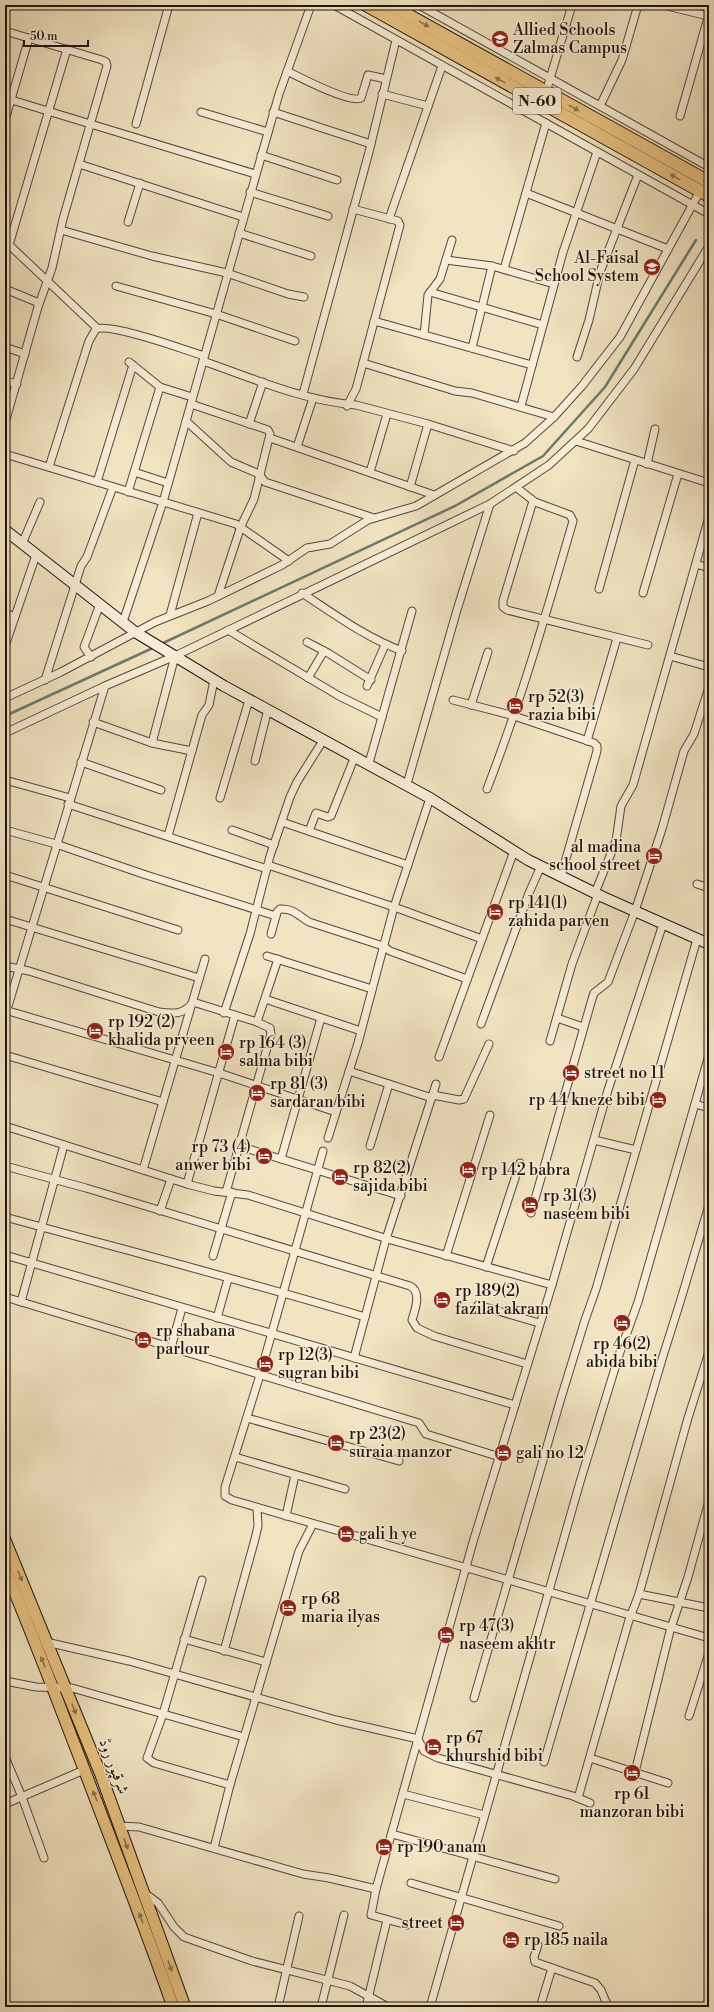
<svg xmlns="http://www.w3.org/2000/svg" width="714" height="2012" font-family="'Libre Bodoni',Amiri,serif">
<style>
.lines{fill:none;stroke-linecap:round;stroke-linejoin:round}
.stream{stroke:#6a7b6c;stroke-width:2.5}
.street-casing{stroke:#534939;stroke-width:9}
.secondary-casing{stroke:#1e150b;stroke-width:12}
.primary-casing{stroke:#1e150b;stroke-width:13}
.highway-casing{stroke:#1e150b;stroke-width:14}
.street{stroke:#f7edd7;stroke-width:7}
.secondary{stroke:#f7edd7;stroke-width:10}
.primary{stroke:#e9c281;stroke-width:11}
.highway{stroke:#e9c281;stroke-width:12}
.oneway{fill:#8e744c}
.labels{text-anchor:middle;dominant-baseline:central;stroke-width:3;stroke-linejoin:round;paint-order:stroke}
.shield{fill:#f7edd7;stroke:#5f5648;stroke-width:1}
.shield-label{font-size:15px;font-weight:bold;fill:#1e150b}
.poi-label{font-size:16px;fill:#1e150b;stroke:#f7edd7;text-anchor:start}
.street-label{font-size:16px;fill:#1e150b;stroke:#f7edd7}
</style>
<rect width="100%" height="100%" fill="#f2e4c2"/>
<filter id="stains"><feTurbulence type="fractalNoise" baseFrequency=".005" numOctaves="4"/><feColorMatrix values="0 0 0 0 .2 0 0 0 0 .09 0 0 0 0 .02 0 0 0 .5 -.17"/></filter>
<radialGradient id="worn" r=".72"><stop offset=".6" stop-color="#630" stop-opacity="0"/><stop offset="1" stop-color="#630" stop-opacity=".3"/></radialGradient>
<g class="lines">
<g class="stream">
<path d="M161,644L455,506L543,456L605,387L696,240"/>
<path d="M5,716L155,647"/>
</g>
<defs>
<g id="street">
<path d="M334,5L709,214"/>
<path d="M419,5L709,167"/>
<path d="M663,5L708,16"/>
<path d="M5,31L102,60L106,62L107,66L63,219L52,268L38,307L5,423"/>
<path d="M287,71C299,77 351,104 361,98L368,75L386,79"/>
<path d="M546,92L572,5"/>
<path d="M382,94L428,106"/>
<path d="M5,98L255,174"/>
<path d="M600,106L622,60L638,5"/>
<path d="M201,112L268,132"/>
<path d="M273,112L371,144"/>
<path d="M680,116L709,14"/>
<path d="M5,120L29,38"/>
<path d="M136,124L169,5"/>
<path d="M261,155L337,180"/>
<path d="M79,164L243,217"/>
<path d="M250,192L328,216"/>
<path d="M526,193L668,249"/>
<path d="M389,219L442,66"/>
<path d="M128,222L140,183"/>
<path d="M61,230L152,256L227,273L288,294L304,297"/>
<path d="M239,233L311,256"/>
<path d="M5,241L97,328"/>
<path d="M9,245L67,49"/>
<path d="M446,260L492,266L554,284"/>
<path d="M504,269L546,123"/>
<path d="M116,286L216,314L295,341"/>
<path d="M5,289L39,303"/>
<path d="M430,292L543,325"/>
<path d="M374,321L532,365"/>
<path d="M424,335L428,295L440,279L452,240"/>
<path d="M5,347L25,354"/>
<path d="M472,348L492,266"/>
<path d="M577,357L589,320L600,272L638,175"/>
<path d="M203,361C252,378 304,401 356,405L428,424L514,451"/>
<path d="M129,362L160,387L192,397"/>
<path d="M363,363L455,391L472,393L554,417"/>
<path d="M5,381L17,384"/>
<path d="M303,394L369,152L396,40"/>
<path d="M191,404L268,430L270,434L254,499L241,526L218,596"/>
<path d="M347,406L356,389L400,225L398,221L353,209"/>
<path d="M521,406L563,252L597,152"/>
<path d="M186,421L231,462L259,474L265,482L374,518"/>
<path d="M249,424L263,382"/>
<path d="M270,438L434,495"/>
<path d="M576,441L709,483"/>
<path d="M297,447L313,398"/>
<path d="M5,454L236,524L289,561"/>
<path d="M647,464L655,429"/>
<path d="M49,467L89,341L96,329C112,323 185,350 204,356"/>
<path d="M134,472L168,483"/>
<path d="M370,472L387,414"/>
<path d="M97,482L133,365"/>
<path d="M410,487L428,424"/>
<path d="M128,492L160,387"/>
<path d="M533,501L503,601V607L507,610L648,645"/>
<path d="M22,544L40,502"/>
<path d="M696,564L709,568"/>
<path d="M599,589L635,460"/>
<path d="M302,593C334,614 365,637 402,651"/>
<path d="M643,593L678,474"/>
<path d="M5,613L15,617"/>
<path d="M170,615L198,513"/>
<path d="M123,622L163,502L279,94L311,5"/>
<path d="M228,630L339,696L382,717"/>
<path d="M307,642L328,653L371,680"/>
<path d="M5,646L36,555"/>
<path d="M670,656L709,667"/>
<path d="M91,657L84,647L100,604"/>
<path d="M308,678L324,651"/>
<path d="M45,680L81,566L87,557L113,487"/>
<path d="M367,686L385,645"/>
<path d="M5,698L61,672L155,622L208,601L282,565L307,548L330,544L368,520L416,506L525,443L554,417L582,386L620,337L700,191"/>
<path d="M453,700L514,716L594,743L597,746V751L561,876"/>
<path d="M471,705L488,652"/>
<path d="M93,722L152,743L192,751"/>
<path d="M5,733L105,686L175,656L490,504L549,465L588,429L634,369L709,246"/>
<path d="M587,741L617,638"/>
<path d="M152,743L175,656"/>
<path d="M255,761L268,709"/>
<path d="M81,762L161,790"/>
<path d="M369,763L412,611"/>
<path d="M5,780L70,798"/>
<path d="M407,784L457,610L490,504"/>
<path d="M487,789C521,701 547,611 573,521L570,515L535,502L517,488"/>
<path d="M220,798L249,700"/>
<path d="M68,804L267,869"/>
<path d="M282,822L408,865"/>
<path d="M5,830L56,844L143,874L276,916"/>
<path d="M232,830L274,845"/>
<path d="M309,831L316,813L328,817L331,816L355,756"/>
<path d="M168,836L202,715L209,705L214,680"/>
<path d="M268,865L394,907L482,939"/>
<path d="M5,875L178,930"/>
<path d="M697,884L709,888"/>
<path d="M595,893L616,841L621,806L633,785L709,517"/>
<path d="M5,919L199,978"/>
<path d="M271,934L277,912L280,909C293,908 299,916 309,922L383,946L390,951L467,979"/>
<path d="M267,956L372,989"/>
<path d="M5,966L29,971L159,1012C173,1014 184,1015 193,1002L257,1022L270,1028L271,1034L226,1192"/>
<path d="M265,999L361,1031"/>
<path d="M5,1010L219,1073L336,1112"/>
<path d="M224,1013L250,934L270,856L290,797L297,782L324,739"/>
<path d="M5,1016L105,686"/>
<path d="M557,1018L583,1027"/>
<path d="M257,1022L278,959"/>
<path d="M481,1024L529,893L541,866"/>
<path d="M550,1041L572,964L598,894"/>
<path d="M5,1055L163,1102"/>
<path d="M439,1057L514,851"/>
<path d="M349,1071L432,1098"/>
<path d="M433,1095L459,1100L464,1099L489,1044"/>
<path d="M695,1104L709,1108"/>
<path d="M5,1126L187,1184L214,1191L248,1195L391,1240L552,1285"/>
<path d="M328,1138L358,1043L394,907L430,798"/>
<path d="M594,1140L636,1150"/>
<path d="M239,1146L401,1196"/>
<path d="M370,1146L389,1084"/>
<path d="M323,1151L260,1375L225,1487V1496L232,1500L709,1638"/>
<path d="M281,1159L321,1018"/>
<path d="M5,1166L86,1188L410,1286C422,1292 415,1310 412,1320L417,1328L434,1336L527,1364"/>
<path d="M143,1170L205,959"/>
<path d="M187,1184L235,1015"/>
<path d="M160,1211L171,1179"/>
<path d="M531,1213L592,999L594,993L608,982L635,911L662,829L684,751L694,734L709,687"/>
<path d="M5,1217C125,1250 246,1281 365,1317"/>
<path d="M5,1255L515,1405"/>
<path d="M213,1256L232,1192"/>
<path d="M446,1256L490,1115"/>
<path d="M486,1267L520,1163"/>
<path d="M5,1297L419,1423L426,1434L500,1457"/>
<path d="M21,1302L64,1145"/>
<path d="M478,1305L539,1323"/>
<path d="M217,1318L228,1279"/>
<path d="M171,1348L182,1308"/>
<path d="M354,1358L386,1239L436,1084"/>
<path d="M247,1418L399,1461"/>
<path d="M235,1457L345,1489"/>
<path d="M286,1516L295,1475"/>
<path d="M202,1580L163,1714L147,1758L154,1763L230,1785"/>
<path d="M639,1594L709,1608"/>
<path d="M184,1639L266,1662"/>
<path d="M46,1642L129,1661L336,1720L418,1739L424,1751L438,1758L573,1796L590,1803"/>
<path d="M224,1651L255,1539L258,1526L257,1508"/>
<path d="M5,1681L36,1687L72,1688L244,1737"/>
<path d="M474,1698L561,1398L585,1320L596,1289L697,939"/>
<path d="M689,1716L709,1653"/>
<path d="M5,1757L22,1797L44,1858"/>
<path d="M590,1758L668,1783"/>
<path d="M544,1762L663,1356L681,1299L709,1205"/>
<path d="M635,1772L670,1631L688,1577L709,1501"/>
<path d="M403,1794L484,1815"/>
<path d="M578,1798L629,1620L639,1594L688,1418L709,1352"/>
<path d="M5,1804L84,1770"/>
<path d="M119,1826L139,1827L303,1874L329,1878L376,1889"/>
<path d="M392,1834L555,1879"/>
<path d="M214,1848L230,1785L299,1551L313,1524"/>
<path d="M411,1883L559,1926"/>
<path d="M143,1892L158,1903L174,1927L184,1937L252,1961L350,1986L388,2007"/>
<path d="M407,1925L371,1915L376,1889L473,1542L552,1285L608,1090L663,924"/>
<path d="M538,1945L534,1957L535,1962L595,1983L601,1990L608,2007"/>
<path d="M278,2007L299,1916"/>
<path d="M321,2007L344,1915"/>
<path d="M366,2007L387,1920"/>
<path d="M430,2007L580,1482L619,1355L638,1302L709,1055"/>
<path d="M540,2007L552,1968"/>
</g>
<path id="secondary" d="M5,530L135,632L224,686L430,798L528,860L603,897L709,944"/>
<g id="primary">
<path d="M5,1540L101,1775L185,2007"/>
<path d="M5,1569C33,1635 58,1702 84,1769C114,1848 145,1927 173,2007"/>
</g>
<g id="highway">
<path d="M366,5L709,196"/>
<path d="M390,5L709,182"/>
</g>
</defs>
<use href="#street" class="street-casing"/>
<use href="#secondary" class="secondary-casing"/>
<use href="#primary" class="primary-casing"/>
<use href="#highway" class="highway-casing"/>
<use href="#street" class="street"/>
<use href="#secondary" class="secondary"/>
<use href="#primary" class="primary"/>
<use href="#highway" class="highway"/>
</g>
<defs><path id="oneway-solid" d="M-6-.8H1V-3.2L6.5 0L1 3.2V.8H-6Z"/></defs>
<g class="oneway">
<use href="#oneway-solid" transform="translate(424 24) rotate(29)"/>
<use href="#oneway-solid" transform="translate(500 80) rotate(-151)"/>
<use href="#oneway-solid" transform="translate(574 108) rotate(29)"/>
<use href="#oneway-solid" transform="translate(675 177) rotate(-151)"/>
<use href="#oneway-solid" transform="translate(20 1576) rotate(68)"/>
<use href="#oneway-solid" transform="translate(43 1662) rotate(-112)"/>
<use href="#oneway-solid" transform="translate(74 1709) rotate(68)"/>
<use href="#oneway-solid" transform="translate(95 1796) rotate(-112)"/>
<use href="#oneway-solid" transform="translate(126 1844) rotate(70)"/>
<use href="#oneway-solid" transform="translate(141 1918) rotate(-110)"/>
<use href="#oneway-solid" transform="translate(170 1966) rotate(70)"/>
</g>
<defs>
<symbol id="school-disc" viewBox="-11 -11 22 22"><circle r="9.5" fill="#8f2418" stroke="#f7edd7"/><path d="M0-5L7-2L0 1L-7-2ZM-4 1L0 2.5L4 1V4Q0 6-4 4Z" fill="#fff"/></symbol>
<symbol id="hotel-disc" viewBox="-11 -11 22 22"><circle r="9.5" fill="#8f2418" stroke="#f7edd7"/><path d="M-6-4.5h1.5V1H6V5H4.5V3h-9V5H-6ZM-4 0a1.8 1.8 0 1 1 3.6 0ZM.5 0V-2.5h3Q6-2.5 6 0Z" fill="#fff"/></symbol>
</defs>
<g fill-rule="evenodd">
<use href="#school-disc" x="490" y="29" width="20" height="20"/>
<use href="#school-disc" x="642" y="257" width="20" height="20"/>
<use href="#hotel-disc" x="505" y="696" width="20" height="20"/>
<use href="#hotel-disc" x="644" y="846" width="20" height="20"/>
<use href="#hotel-disc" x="485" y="902" width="20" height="20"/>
<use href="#hotel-disc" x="85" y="1021" width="20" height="20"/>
<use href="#hotel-disc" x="216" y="1042" width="20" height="20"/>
<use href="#hotel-disc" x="561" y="1063" width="20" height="20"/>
<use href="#hotel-disc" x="247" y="1083" width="20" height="20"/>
<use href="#hotel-disc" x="648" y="1090" width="20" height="20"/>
<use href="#hotel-disc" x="254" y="1146" width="20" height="20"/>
<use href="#hotel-disc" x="458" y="1160" width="20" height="20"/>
<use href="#hotel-disc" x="330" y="1167" width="20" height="20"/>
<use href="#hotel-disc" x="520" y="1195" width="20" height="20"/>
<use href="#hotel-disc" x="432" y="1290" width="20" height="20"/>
<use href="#hotel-disc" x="612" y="1313" width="20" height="20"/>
<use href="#hotel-disc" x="133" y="1330" width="20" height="20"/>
<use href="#hotel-disc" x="255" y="1354" width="20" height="20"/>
<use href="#hotel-disc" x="326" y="1433" width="20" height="20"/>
<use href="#hotel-disc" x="493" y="1443" width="20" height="20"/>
<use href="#hotel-disc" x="336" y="1524" width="20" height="20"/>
<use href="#hotel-disc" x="278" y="1598" width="20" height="20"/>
<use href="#hotel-disc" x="436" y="1625" width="20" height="20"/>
<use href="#hotel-disc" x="423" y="1737" width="20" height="20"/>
<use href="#hotel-disc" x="622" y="1763" width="20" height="20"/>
<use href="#hotel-disc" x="374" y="1837" width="20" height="20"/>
<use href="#hotel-disc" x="446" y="1913" width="20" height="20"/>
<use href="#hotel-disc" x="501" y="1930" width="20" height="20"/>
</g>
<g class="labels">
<rect class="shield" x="513" y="88" width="48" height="26" rx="3"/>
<g class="shield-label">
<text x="537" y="101">N-60</text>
</g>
<g class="poi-label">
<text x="513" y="30">Allied Schools<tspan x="513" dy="18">Zalmas Campus</tspan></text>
<text x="639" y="258" text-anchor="end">Al-Faisal<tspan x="639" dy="18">School System</tspan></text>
<text x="528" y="697">rp 52(3)<tspan x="528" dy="18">razia bibi</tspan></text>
<text x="641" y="847" text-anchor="end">al madina<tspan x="641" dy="18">school street</tspan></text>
<text x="508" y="903">rp 141(1)<tspan x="508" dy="18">zahida parven</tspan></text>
<text x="108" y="1022">rp 192 (2)<tspan x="108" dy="18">khalida prveen</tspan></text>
<text x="239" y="1043">rp 164 (3)<tspan x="239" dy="18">salma bibi</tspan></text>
<text x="584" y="1073">street no 11</text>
<text x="270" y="1084">rp 81 (3)<tspan x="270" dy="18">sardaran bibi</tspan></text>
<text x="645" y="1100" text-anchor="end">rp 44 kneze bibi</text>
<text x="251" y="1147" text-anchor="end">rp 73 (4)<tspan x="251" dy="18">anwer bibi</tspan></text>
<text x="353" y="1168">rp 82(2)<tspan x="353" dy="18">sajida bibi</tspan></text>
<text x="481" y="1170">rp 142 babra</text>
<text x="543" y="1196">rp 31(3)<tspan x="543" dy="18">naseem bibi</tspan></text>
<text x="455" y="1291">rp 189(2)<tspan x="455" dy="18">fazilat akram</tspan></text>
<text x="156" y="1331">rp shabana<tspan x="156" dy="18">parlour</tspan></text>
<text x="622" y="1344" text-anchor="middle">rp 46(2)<tspan x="622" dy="18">abida bibi</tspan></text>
<text x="278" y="1355">rp 12(3)<tspan x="278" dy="18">sugran bibi</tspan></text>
<text x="349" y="1434">rp 23(2)<tspan x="349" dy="18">suraia manzor</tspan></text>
<text x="516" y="1453">gali no 12</text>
<text x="359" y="1534">gali h ye</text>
<text x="301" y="1599">rp 68<tspan x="301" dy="18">maria ilyas</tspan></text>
<text x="459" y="1626">rp 47(3)<tspan x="459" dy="18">naseem akhtr</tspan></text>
<text x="446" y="1738">rp 67<tspan x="446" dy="18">khurshid bibi</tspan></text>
<text x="632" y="1794" text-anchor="middle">rp 61<tspan x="632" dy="18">manzoran bibi</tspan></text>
<text x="397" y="1847">rp 190 anam</text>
<text x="443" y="1923" text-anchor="end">street</text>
<text x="524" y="1940">rp 185 naila</text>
</g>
<g class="street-label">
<text transform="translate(114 1766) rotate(69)">شرقپور روڈ</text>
</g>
</g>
<rect width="714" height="2012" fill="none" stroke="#f2e4c2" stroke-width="20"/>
<rect x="6" y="6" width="702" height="2000" fill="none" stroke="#1e150b" stroke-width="2"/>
<rect x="10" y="10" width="694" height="1992" fill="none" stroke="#1e150b"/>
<path d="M24 40v6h64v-6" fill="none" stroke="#1e150b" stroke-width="2"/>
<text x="30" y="40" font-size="12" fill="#1e150b" stroke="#f7edd7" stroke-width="3" paint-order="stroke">50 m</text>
<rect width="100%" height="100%" filter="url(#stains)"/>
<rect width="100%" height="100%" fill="url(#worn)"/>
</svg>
